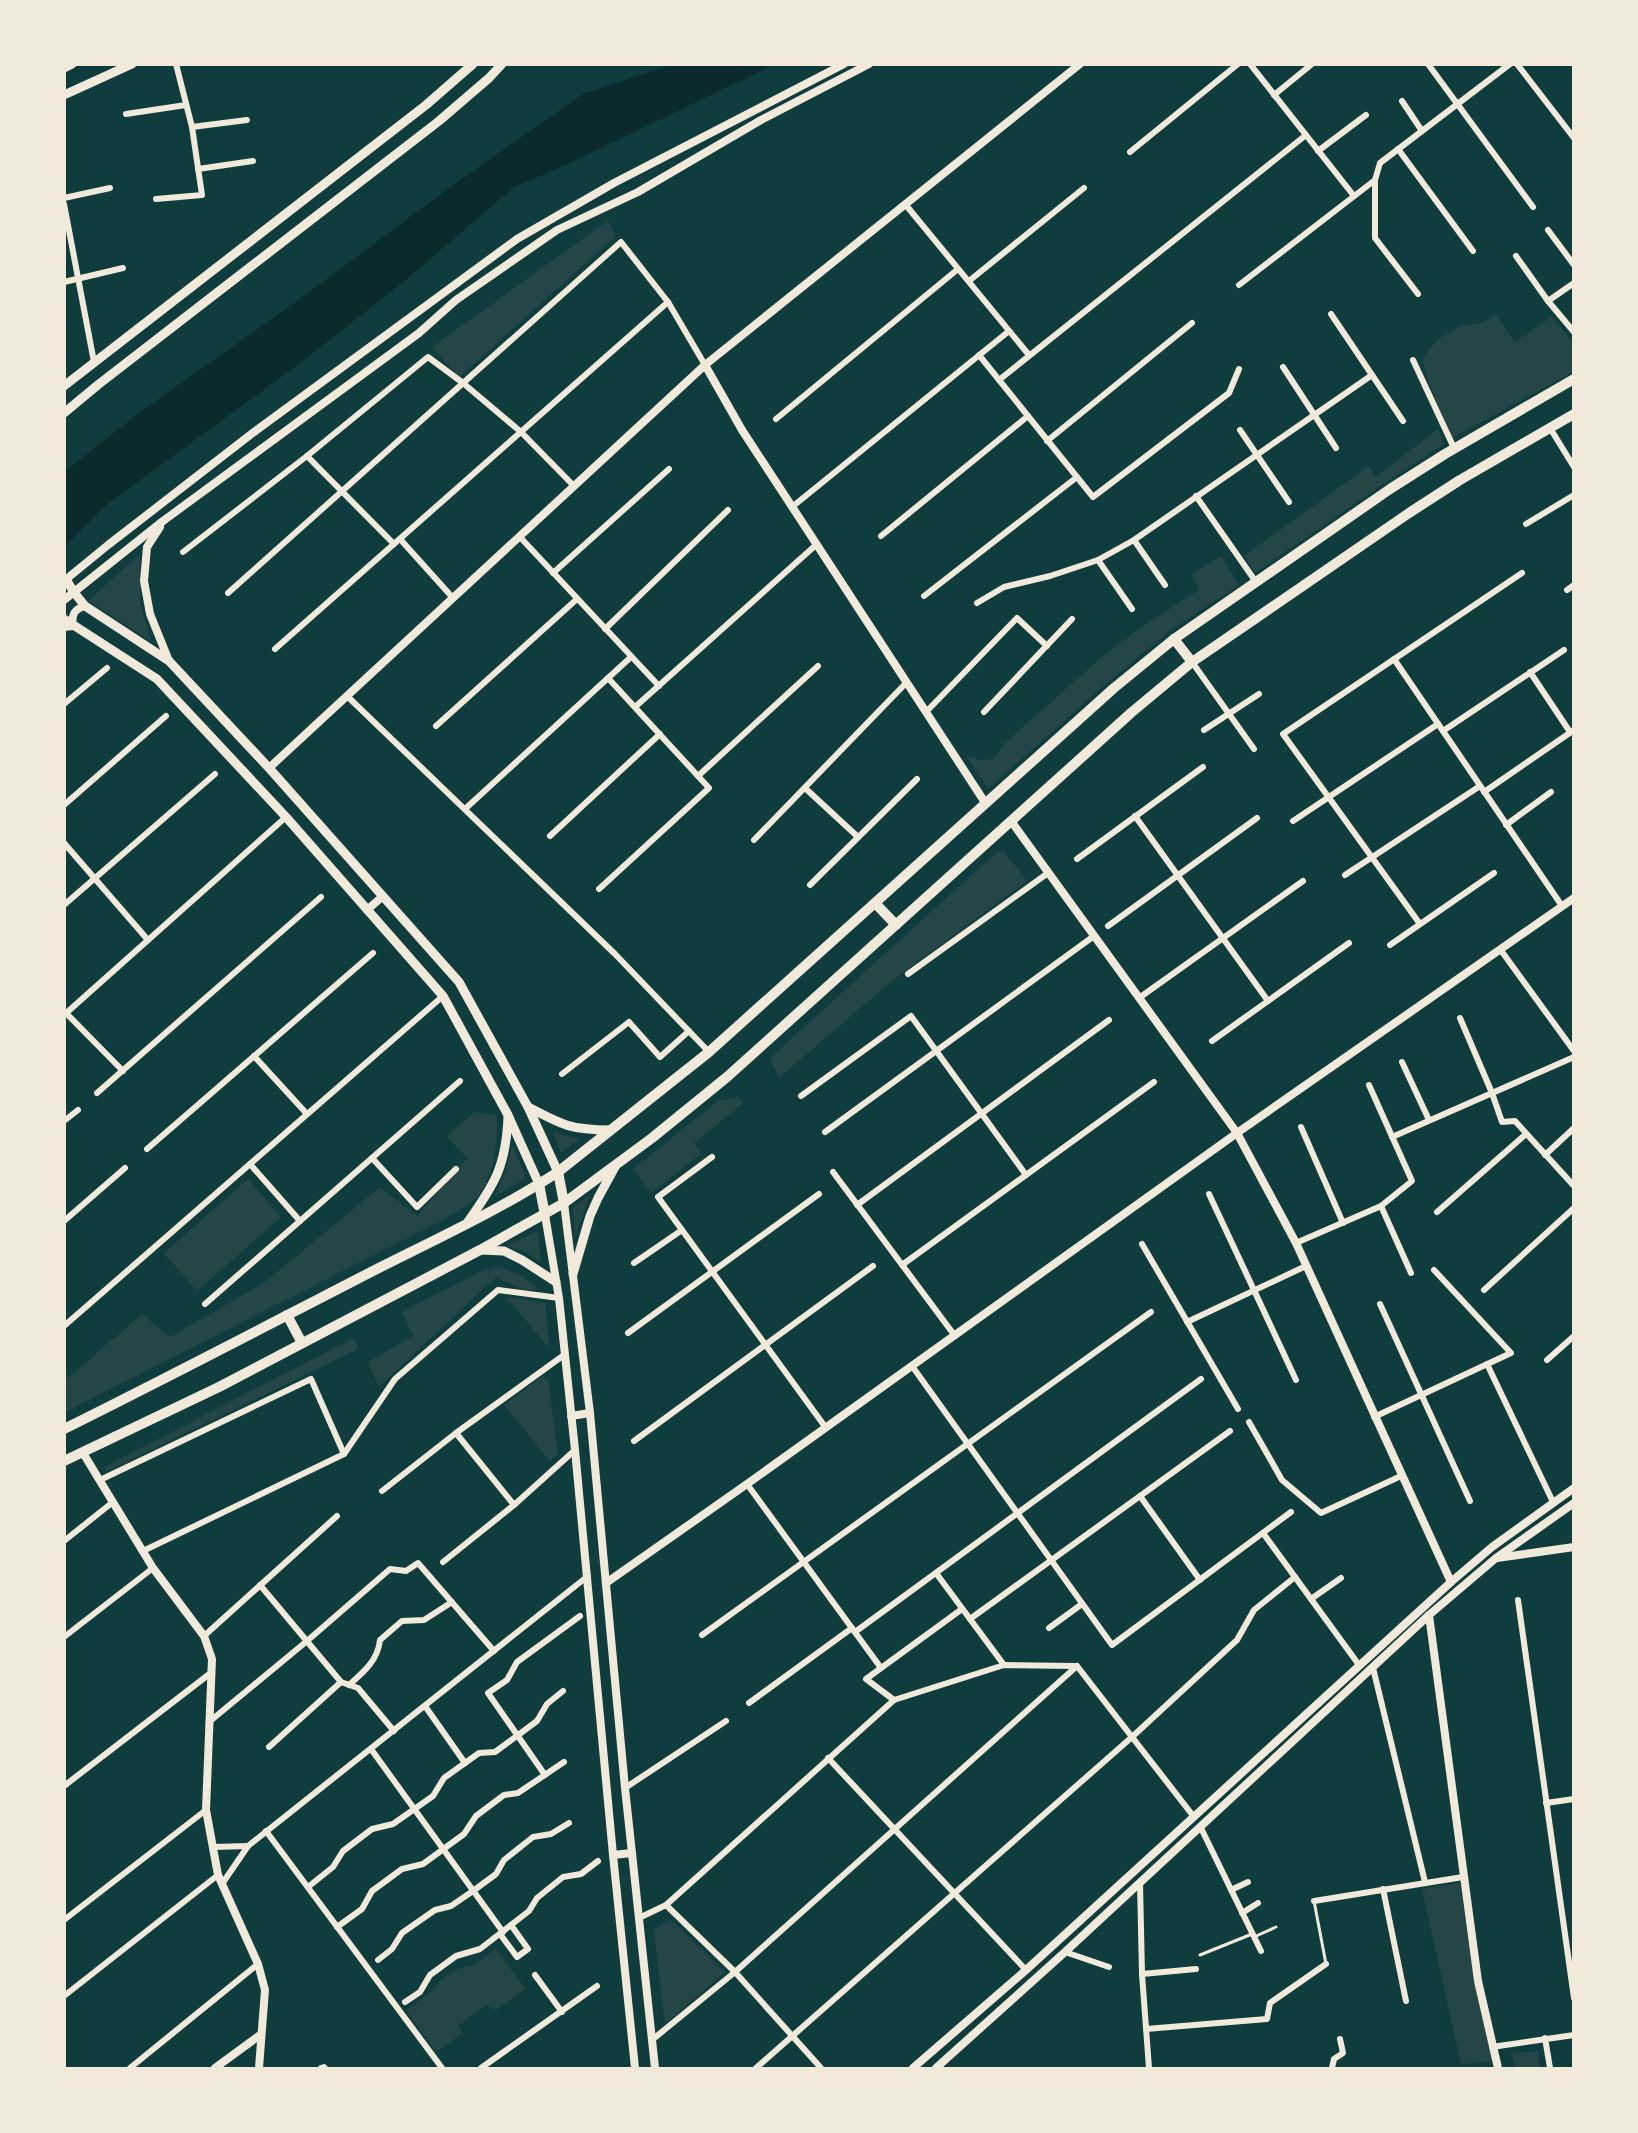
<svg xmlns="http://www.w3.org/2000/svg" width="1638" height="2133" font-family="'Zilla Slab',serif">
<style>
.green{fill:#244646}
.water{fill:#0a2a2b}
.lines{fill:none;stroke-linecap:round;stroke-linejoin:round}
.service{stroke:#f1e9da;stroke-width:3}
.minor{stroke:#f1e9da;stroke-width:6}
.tertiary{stroke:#f1e9da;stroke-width:8}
.secondary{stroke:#f1e9da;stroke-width:9}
.primary{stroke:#f1e9da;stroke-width:10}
</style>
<rect width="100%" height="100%" fill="#0f3d3e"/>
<g class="green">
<path d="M608,221L616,236L459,377L432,347Z"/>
<path d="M1496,315L1515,342L1552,317L1573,343V372L1452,438L1429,383L1422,359L1438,339L1461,326L1480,323Z"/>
<path d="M1438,429L1444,444L1376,489L1255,573L1244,556L1369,466L1376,477Z"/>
<path d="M140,554V602L151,641L88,601Z"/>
<path d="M1221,556L1239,585L1169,631L1093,695L988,789L966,755L978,760L993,759L1006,742L1104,655L1139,629L1199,590L1192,574Z"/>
<path d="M1004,851L1027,881L893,980L779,1078L770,1058L997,852Z"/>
<path d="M738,1097L743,1103L694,1143L701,1154L651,1193L633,1169L718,1101Z"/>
<path d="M474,1112L497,1115C498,1142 495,1174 478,1196C470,1206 454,1213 443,1220L65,1412V1375L68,1378L142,1314L170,1337L264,1283L380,1187L417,1216L467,1158L447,1136Z"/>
<path d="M553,1132L580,1139L561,1153Z"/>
<path d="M512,1144L526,1178L495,1196L506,1170Z"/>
<path d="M248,1179L281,1217L197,1291L164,1253Z"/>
<path d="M590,1195L575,1236L573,1208Z"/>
<path d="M538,1231L541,1263L526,1252L506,1246Z"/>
<path d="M500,1267L523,1276L538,1289C524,1294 509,1283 496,1277L379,1387L368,1362L413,1336L402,1312L484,1270Z"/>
<path d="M506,1297L546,1303L549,1348Z"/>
<path d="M354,1338L358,1349L106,1472L104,1467Z"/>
<path d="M543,1376L548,1380L558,1454L550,1461L504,1405Z"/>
<path d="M1460,1883L1474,1980L1495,2061L1461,2064L1422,1889Z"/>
<path d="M670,1919L725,1972L665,2024L654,1930Z"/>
<path d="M496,1949L525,1989L495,2010L486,2005L458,2026L463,2033L436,2052L406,2010L435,1989L439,1981L460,1968L472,1966Z"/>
<path d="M1538,2051L1540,2068H1515L1511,2053Z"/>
</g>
<path class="water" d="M671,65H773L583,157L513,188L407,279L295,367L106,505L65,546V471L143,410L297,301L460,180L583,94Z"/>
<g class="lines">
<g class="service">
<path d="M1314,1901L1326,1964"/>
<path d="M1254,1937L1276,1927"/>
<path d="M1200,1955L1252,1934"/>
</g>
<g class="minor">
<path d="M1250,64L1354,196"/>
<path d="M1428,64L1533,207"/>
<path d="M1517,64L1574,138"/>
<path d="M1274,95L1312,64"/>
<path d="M1402,101L1422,131"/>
<path d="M126,114L186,105"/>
<path d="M192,127L247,120"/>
<path d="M1398,149L1473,251"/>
<path d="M1318,151L1366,115"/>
<path d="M1130,152L1238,64"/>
<path d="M198,169L253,161"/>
<path d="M64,198L110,188"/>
<path d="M156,199L202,195L192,127L176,64"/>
<path d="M64,204L94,362"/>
<path d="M905,204L1029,355"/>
<path d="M1548,230L1574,265"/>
<path d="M1516,256L1548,301L1574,332"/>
<path d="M969,281L1084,188"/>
<path d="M64,282L123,268"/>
<path d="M1239,285L1375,180"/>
<path d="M1418,294L1375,238V180L1380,163L1510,64"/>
<path d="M1548,301L1574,283"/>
<path d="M1331,314L1403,421"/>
<path d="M979,355L1093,497L1229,393L1239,369"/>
<path d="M1413,360L1454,448"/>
<path d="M1283,367L1336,448"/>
<path d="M999,380L1306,135"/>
<path d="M776,419L958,269"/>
<path d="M1550,428L1574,467"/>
<path d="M1240,430L1289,502"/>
<path d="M1047,441L1192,323"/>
<path d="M307,456L394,544"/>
<path d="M1196,496L1256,582"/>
<path d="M792,507L1009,331"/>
<path d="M1526,524L1574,495"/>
<path d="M519,536L659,686"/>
<path d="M881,536L1028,416"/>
<path d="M400,539L453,598"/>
<path d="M1134,540L1165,585"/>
<path d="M183,552L307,456L428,357L463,383L521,432L573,485"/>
<path d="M1098,560L1132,609"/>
<path d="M553,573L669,469"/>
<path d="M1567,590L1574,585"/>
<path d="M228,593L621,242L668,302L705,365"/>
<path d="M924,596L1077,477"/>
<path d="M977,603L1004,587L1050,576L1098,560L1134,540L1372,375"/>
<path d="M605,629L728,510"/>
<path d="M275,649L668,302"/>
<path d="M1394,659L1562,906"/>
<path d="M1192,662L1254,749"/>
<path d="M1530,672L1570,732"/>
<path d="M347,696L615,954L709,1052"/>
<path d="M64,704L107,668"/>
<path d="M635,707L817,544"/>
<path d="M926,712L1017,618L1047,646"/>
<path d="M984,712L1072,619"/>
<path d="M436,726L577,599"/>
<path d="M1204,730L1259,694"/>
<path d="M1443,731L1564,650"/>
<path d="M698,776L818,666"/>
<path d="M805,788L858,837"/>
<path d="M1484,792L1574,730"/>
<path d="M64,805L166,716"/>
<path d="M465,809L631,657"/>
<path d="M1135,816L1268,1001"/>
<path d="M1293,821L1438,724"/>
<path d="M1506,825L1551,792"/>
<path d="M550,836L660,734"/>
<path d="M754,840L907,682"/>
<path d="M64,843L148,940"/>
<path d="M1077,859L1203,767"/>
<path d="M1345,875L1480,786"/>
<path d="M810,885L917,779"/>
<path d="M599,889L709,788L608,678"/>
<path d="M64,905L215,774"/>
<path d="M1420,924L1283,734L1522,573"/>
<path d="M1108,926L1257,818"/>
<path d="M1390,945L1494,873"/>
<path d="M1500,949L1574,1051"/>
<path d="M908,974L1048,873"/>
<path d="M1139,998L1303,881"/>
<path d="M66,1013L123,1071"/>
<path d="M64,1015L286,817"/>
<path d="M1460,1018L1492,1093L1502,1122L1515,1121L1574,1186"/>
<path d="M1212,1041L1349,943"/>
<path d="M254,1056L307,1114"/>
<path d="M1402,1062L1429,1120"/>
<path d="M562,1074L629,1022L660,1057L689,1031"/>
<path d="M97,1093L321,897"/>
<path d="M801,1096L911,1016L1026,1175"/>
<path d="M64,1121L78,1110"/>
<path d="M1301,1127L1343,1223"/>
<path d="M825,1132L1094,936"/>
<path d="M1392,1137L1574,1057"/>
<path d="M147,1149L373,953"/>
<path d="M1545,1155L1574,1128"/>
<path d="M712,1157L658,1197L826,1428"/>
<path d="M372,1158L417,1207L456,1169"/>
<path d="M250,1164L300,1221"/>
<path d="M833,1172L955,1336"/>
<path d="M1209,1194L1296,1380"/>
<path d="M857,1205L1109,1020"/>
<path d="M1381,1206L1411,1273"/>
<path d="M1437,1212L1526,1134"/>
<path d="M64,1221L125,1168"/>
<path d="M1296,1243L1381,1206L1412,1181L1369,1085"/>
<path d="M1142,1244L1238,1409"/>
<path d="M634,1263L682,1230"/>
<path d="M902,1265L1154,1082"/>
<path d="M1484,1290L1574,1208"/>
<path d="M205,1304L460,1081"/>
<path d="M1380,1304L1470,1501"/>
<path d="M1187,1322L1306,1266"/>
<path d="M64,1326L443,996"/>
<path d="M628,1333L819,1194"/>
<path d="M1547,1360L1574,1336"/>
<path d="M1487,1364L1553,1502"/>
<path d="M912,1366L1112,1645L1291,1512"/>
<path d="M1374,1417L1511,1353L1434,1270"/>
<path d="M1249,1422L1282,1480L1321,1513L1401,1476"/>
<path d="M456,1433L514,1505"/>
<path d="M634,1441L873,1266"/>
<path d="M100,1480L311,1379L344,1454"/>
<path d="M747,1484L881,1668"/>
<path d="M382,1491L456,1433L564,1355"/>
<path d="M1140,1496L1200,1580"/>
<path d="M1263,1533L1359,1665"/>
<path d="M64,1541L113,1502"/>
<path d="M143,1551L344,1454L395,1379L498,1290L559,1298"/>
<path d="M443,1562L514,1505L575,1450"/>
<path d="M936,1573L1004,1665"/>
<path d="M260,1585L341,1682L358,1688L394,1731"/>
<path d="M1311,1599L1341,1578"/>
<path d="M1518,1600L1574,1998"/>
<path d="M970,1619L1230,1431"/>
<path d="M1049,1628L1082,1604"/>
<path d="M855,1632L1201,1379"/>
<path d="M702,1635L1151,1312"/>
<path d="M204,1636L337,1516"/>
<path d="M64,1637L153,1568"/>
<path d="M1077,1666L1194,1817"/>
<path d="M1373,1668L1425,1882"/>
<path d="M349,1685C364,1672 378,1660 380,1640L402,1621L424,1620L452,1602"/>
<path d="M894,1700L866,1679L962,1609"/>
<path d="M749,1703L852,1628"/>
<path d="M425,1706L465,1763"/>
<path d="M209,1722L307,1641L390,1569L406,1571L418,1563L494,1651"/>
<path d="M269,1747L341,1682"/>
<path d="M371,1749L503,1932"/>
<path d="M828,1758L1026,1970"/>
<path d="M545,1775L488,1693L507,1680L517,1662L580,1616"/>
<path d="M64,1786L212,1672"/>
<path d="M625,1788L726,1721"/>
<path d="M1546,1803L1574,1799"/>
<path d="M1200,1826L1261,1951"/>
<path d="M266,1831L442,2068"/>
<path d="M213,1847L248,1846"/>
<path d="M1140,1883L1142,1974L1149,2068"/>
<path d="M222,1884L248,1846L588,1576"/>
<path d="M308,1887L333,1867L343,1851L372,1829L393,1824L433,1796L444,1778L479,1753L495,1752L537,1721L547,1704L563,1691"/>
<path d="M1383,1889L1406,2001"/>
<path d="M1231,1890L1248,1882"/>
<path d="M1314,1901L1463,1877"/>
<path d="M666,1905L735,1972L821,2068"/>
<path d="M1242,1913L1258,1903"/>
<path d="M639,1918L666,1905L894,1700L1004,1665L1076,1666"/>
<path d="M64,1920L206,1810"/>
<path d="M337,1927L362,1909L372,1891L402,1869L423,1864L464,1834L476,1816L504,1795L518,1793L564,1762"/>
<path d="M500,1934L517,1957L528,1949L511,1925"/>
<path d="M1065,1952L1109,1967"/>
<path d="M378,1960L392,1949L402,1933L435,1910L451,1906L473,1891L496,1874L504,1860L533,1837L551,1834L569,1823"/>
<path d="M1142,1974L1196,1969"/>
<path d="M535,1975L562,2012"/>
<path d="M64,1996L218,1875"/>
<path d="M405,2002L420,1992L430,1975L456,1956L480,1949L529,1911L537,1898L563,1877L581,1874L598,1861"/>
<path d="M1146,2029L1267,2019L1270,2003L1326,1964"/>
<path d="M1545,2038L1550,2068"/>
<path d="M652,2040L735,1972L1077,1666"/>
<path d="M1492,2047L1574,2035"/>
<path d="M130,2068L258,1964"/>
<path d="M321,2068L324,2067L325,2068"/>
<path d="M481,2068L597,1986"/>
<path d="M756,2068L1132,1737L1237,1640L1254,1610L1295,1577"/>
<path d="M1332,2068L1334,2059L1343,2053L1340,2039"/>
</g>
<g class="tertiary">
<path d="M705,365L742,430L986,804"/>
<path d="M160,527L147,547L144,581L150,614L169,661"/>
<path d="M64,581L108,545L254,432L517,239L614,183L844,64"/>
<path d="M64,600L163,521L419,333L456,300L557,230L638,192L761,120L869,64"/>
<path d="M64,627L73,626C71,615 74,609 85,606"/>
<path d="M269,768L705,365L1080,64"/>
<path d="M1011,821L1237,1133L1296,1243L1451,1582"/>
<path d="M367,910L383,896"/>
<path d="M564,1203L590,1413L625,1788L655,2068"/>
<path d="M545,1215L559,1298L575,1450L613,1855L635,2068"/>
<path d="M571,1416L590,1413"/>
<path d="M83,1453L153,1568L204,1636L212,1659L206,1810L218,1875L258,1964L265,1990L259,2068"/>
<path d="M1497,1558L1574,1547"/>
<path d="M606,1583L747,1484L1237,1133L1574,898"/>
<path d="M1429,1615L1478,1981L1498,2068"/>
<path d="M613,1855L632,1853"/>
<path d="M215,2068L260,2035"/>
<path d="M913,2068L1026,1970L1451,1582L1492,1547L1574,1488"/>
<path d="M936,2068L1065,1952L1429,1615L1496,1558L1574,1503"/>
</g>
<g class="secondary">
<path d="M64,68L72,64"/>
<path d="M64,95L132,64"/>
<path d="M64,386L426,105L473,64"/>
<path d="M64,413L99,384L439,121L489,78L502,64"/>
<path d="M66,579L73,591L85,606L169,661L269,768L459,982L528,1107L558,1172"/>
<path d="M64,619L157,679L286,817L443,996L508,1115L539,1184"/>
<path d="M528,1107C562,1125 571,1130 610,1130"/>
<path d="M467,1223C495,1184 506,1166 508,1117"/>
<path d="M480,1250L504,1251L522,1260L556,1282"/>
<path d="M573,1274L590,1216L598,1198L616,1165"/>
</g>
<g class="primary">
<path d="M1174,639L1192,662"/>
<path d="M876,904L896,925"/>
<path d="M558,1172L564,1203"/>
<path d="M539,1184L545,1215"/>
<path d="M287,1315L302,1343"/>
<path d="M64,1429C167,1378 268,1325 369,1273C432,1241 498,1211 558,1172L709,1052L1114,688L1174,639L1390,489L1445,454L1574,379"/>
<path d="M64,1461L219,1387L480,1250L564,1203L652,1138L727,1077L1132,712L1192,662L1409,513L1460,480L1574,414"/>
</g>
</g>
<rect width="1638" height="2133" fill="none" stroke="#f1e9da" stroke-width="132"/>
</svg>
